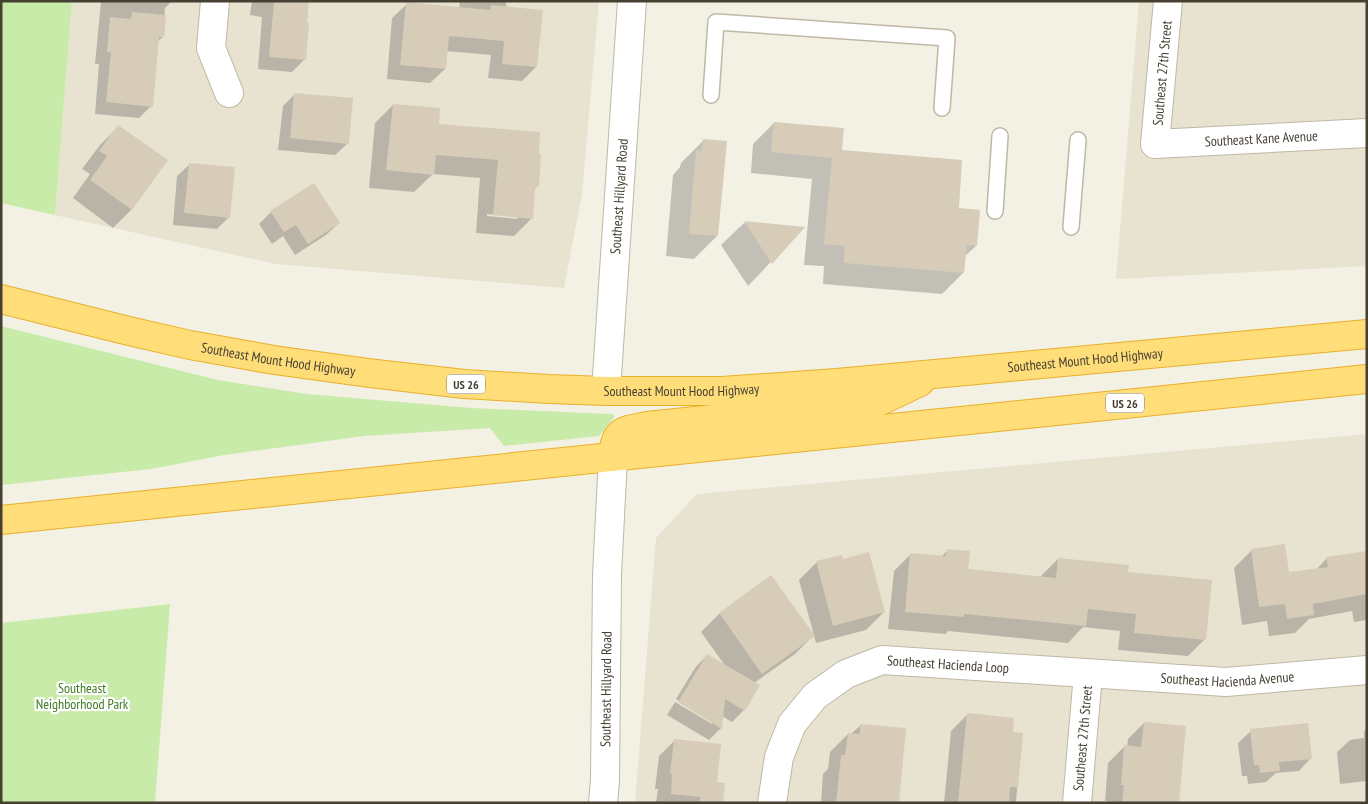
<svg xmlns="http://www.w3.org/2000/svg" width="1368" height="804" font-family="'PT Sans Narrow',sans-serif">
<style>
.residential{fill:#e8e2d1}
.green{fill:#c9eba9}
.shadow{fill:#0003;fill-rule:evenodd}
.building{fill:#d6ccb8}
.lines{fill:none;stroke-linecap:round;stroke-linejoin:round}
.service-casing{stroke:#bfb8a6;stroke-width:18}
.minor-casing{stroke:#bfb8a6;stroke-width:30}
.tertiary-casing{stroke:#bfb8a6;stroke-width:30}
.trunk-casing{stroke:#e8af29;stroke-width:30}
.service{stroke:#fff;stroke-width:15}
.minor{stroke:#fff;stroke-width:28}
.tertiary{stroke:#fff;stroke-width:28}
.trunk{stroke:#ffde7a;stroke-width:28}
.labels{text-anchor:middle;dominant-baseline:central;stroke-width:4.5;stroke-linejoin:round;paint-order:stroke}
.shield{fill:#fff;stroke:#7e7970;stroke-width:1}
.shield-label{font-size:12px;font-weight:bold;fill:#464033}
.street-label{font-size:14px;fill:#464033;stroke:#fff}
.park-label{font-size:14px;fill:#3e7b23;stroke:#fff}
</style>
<rect width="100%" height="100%" fill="#f3f0e4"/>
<g class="residential">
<path d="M72,1H599L582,194L564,288L276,264L55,215Z"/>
<path d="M1139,1H1367V266L1116,279Z"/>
<path d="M1367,434V803H635L656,538L697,494Z"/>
</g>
<g class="green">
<path d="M1,1H72L55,215L1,203Z"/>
<path d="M1,326L218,380L307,394L471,408L610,414H613L614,417L599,436L504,446L490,428L364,436L224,455L151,469L1,485Z"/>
<path d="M170,604L155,803H1V623Z"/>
</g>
<g class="shadow">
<path d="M101,1H172L165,8L163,37L158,41L151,106L139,118L95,114L99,64H95Z"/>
<path d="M252,1H308L304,60L292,72L258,69L262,17L250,15Z"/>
<path d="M460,1H506V8L541,11L536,67L522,81L488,78L491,55L446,51L445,69L430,83L387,79L392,18L407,4L459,9Z"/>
<path d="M295,94L348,143L335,155L278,150L283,106Z"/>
<path d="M393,105L437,125L539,133L537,186L534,190L532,218L514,236L476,233L480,178L433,174L414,192L369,188L375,123ZM487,214L517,216V219L487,216Z"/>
<path d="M774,123L840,152L976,246L964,257L963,273L942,294L823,284L824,266L804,265L812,179L751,173L753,144Z"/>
<path d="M118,127L166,161L131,210L113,228L73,198L90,174L82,169L100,145Z"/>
<path d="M704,140L717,236L694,259L666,256L673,175L680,167L681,163Z"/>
<path d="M190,164L229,217L217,229L173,225L177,176Z"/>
<path d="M271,212L339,223L326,235L295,255L283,236L272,244L259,224Z"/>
<path d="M744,223L803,228L748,286L721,245Z"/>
<path d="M948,550L967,570L1041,578V576L1058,559L1127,573L1205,639L1188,656L1118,650L1120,631L1083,627L1068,643L948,631L946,634L888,629L894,571L911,554L941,557Z"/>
<path d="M1252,550L1288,573L1316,570L1327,558L1367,552V620L1354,622L1352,611L1309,619L1295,633L1269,636L1267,621L1242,625L1234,568Z"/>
<path d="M817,562L884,612L866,630L816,643L799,580Z"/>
<path d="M771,577L813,636L795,654L754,683L744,710L732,722L722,716L721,728L709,740L667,715L675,702L712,724V721L676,699L695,668L707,655L726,667L701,632L719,614Z"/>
<path d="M967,715L1011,733L1021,734L1016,803H944L951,731Z"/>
<path d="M1144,723L1178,803H1108V801H1105L1108,763L1125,746L1127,747L1128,739Z"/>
<path d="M861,725L893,803H821L823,774L828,769L830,752L848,734H851Z"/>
<path d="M1367,728V781L1340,784L1337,752L1350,740L1364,738V732Z"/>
<path d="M1251,731L1311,758L1299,771L1276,773L1266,782L1248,784L1247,776H1242L1238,743Z"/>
<path d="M674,741L716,783L722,803H656L658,789H655L659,756Z"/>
</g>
<g class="building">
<path d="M274,1H309L307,23H309L306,60L269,57Z"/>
<path d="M406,2L490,10L491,5L543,10L537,67L502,64L504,41L449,36L446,69L400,65Z"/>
<path d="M132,12L166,15L164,37H159L153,107L106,102L111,52H107L110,17L131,19Z"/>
<path d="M294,93L353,98L349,144L290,138Z"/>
<path d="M393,104L440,108L439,124L540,132L539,154H541L539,187H535L533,219L493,215L498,160L436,155L434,175L386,170Z"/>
<path d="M774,122L844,128L842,150L962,160L959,208L980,210L977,246L967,245L964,273L844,263L845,246L824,244L832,158L771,152Z"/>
<path d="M118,125L168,160L132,210L90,180L107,156L99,151Z"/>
<path d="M703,139L727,141L718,236L689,234L696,150L702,151Z"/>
<path d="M189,163L235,167L230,218L184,213Z"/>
<path d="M314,183L340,223L308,244L296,225L284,232L270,211Z"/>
<path d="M744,221L805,227L772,264Z"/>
<path d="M1285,544L1289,572L1328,567L1326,557L1367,551V594L1313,604L1314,615L1287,619L1285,604L1259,607L1251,549Z"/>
<path d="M947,549L970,551L968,569L1056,578L1058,558L1129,565L1128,572L1212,580L1206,640L1134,633L1136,614L1088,609L1086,626L964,614V617L905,612L910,553L946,556Z"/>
<path d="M869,552L885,612L833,626L816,561L842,555L843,559Z"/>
<path d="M771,575L815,636L762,674L719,613Z"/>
<path d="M707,654L760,685L745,711L725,699L722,729L678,702Z"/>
<path d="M967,713L1014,718L1013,732L1023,733L1018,787H1010L1009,803H958Z"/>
<path d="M1144,722L1186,726L1179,803H1122L1124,785H1121L1124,745L1141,747Z"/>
<path d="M1308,723L1312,759L1279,762L1280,771L1260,773L1259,765H1254L1250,729Z"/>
<path d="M860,724L906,728L899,803H836L841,755H845L848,733L860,734Z"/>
<path d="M674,739L721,744L717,782L725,783L723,803H700V797L671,794L672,774H670Z"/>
</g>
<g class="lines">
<defs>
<g id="service">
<path d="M711,95L716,22L947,38L942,108"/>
<path d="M995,211L1000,136"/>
<path d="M1071,227L1078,140"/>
</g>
<g id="minor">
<path d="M215,1L211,48L229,93"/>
<path id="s1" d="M1168,1L1155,144L1367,133"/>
<path id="s2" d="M606,391L632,1"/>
<path id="s3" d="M772,803L779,757L792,724L815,696L846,674L882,660L1226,682L1367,670"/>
<path id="s4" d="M1077,803L1088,674"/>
</g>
<g id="tertiary">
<path id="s5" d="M603,803L605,780L607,575L613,457"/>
</g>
<g id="trunk">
<path id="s6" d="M1,299L129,331L190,345L274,360L369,373L464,384L549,389L606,391H722L837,383L1367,334"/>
<path d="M613,457C615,430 622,431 647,426L878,402L920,382"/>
<path d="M1,520L1367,379"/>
</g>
</defs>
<use href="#service" class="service-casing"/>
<use href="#minor" class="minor-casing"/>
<use href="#tertiary" class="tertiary-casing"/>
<use href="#trunk" class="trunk-casing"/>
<use href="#service" class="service"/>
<use href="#minor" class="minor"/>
<use href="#tertiary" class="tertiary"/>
<use href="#trunk" class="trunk"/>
</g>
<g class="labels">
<g class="shield">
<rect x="447" y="374.5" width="38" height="19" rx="4"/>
<rect x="1106" y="393.5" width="38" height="19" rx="4"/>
</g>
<g class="shield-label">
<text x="466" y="384">US 26</text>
<text x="1125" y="403">US 26</text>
</g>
<g class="street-label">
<text transform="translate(1162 73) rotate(-85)">Southeast 27th Street</text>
<text stroke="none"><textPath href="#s1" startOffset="250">Southeast Kane Avenue</textPath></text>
<text stroke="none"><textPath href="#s2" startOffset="195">Southeast Hillyard Road</textPath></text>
<text stroke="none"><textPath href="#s6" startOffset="284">Southeast Mount Hood Highway</textPath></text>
<text stroke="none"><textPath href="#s6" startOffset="1094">Southeast Mount Hood Highway</textPath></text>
<text stroke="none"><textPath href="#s6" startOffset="689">Southeast Mount Hood Highway</textPath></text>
<text stroke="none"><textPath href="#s3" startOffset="261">Southeast Hacienda Loop</textPath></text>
<text stroke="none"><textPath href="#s3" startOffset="541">Southeast Hacienda Avenue</textPath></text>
<text stroke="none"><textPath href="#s5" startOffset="114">Southeast Hillyard Road</textPath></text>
<text stroke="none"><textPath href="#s4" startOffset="65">Southeast 27th Street</textPath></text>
</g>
<g class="park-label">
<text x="82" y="688">Southeast<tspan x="82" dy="16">Neighborhood Park</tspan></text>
</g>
</g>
<rect width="1368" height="804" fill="none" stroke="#464033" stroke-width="5"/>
</svg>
